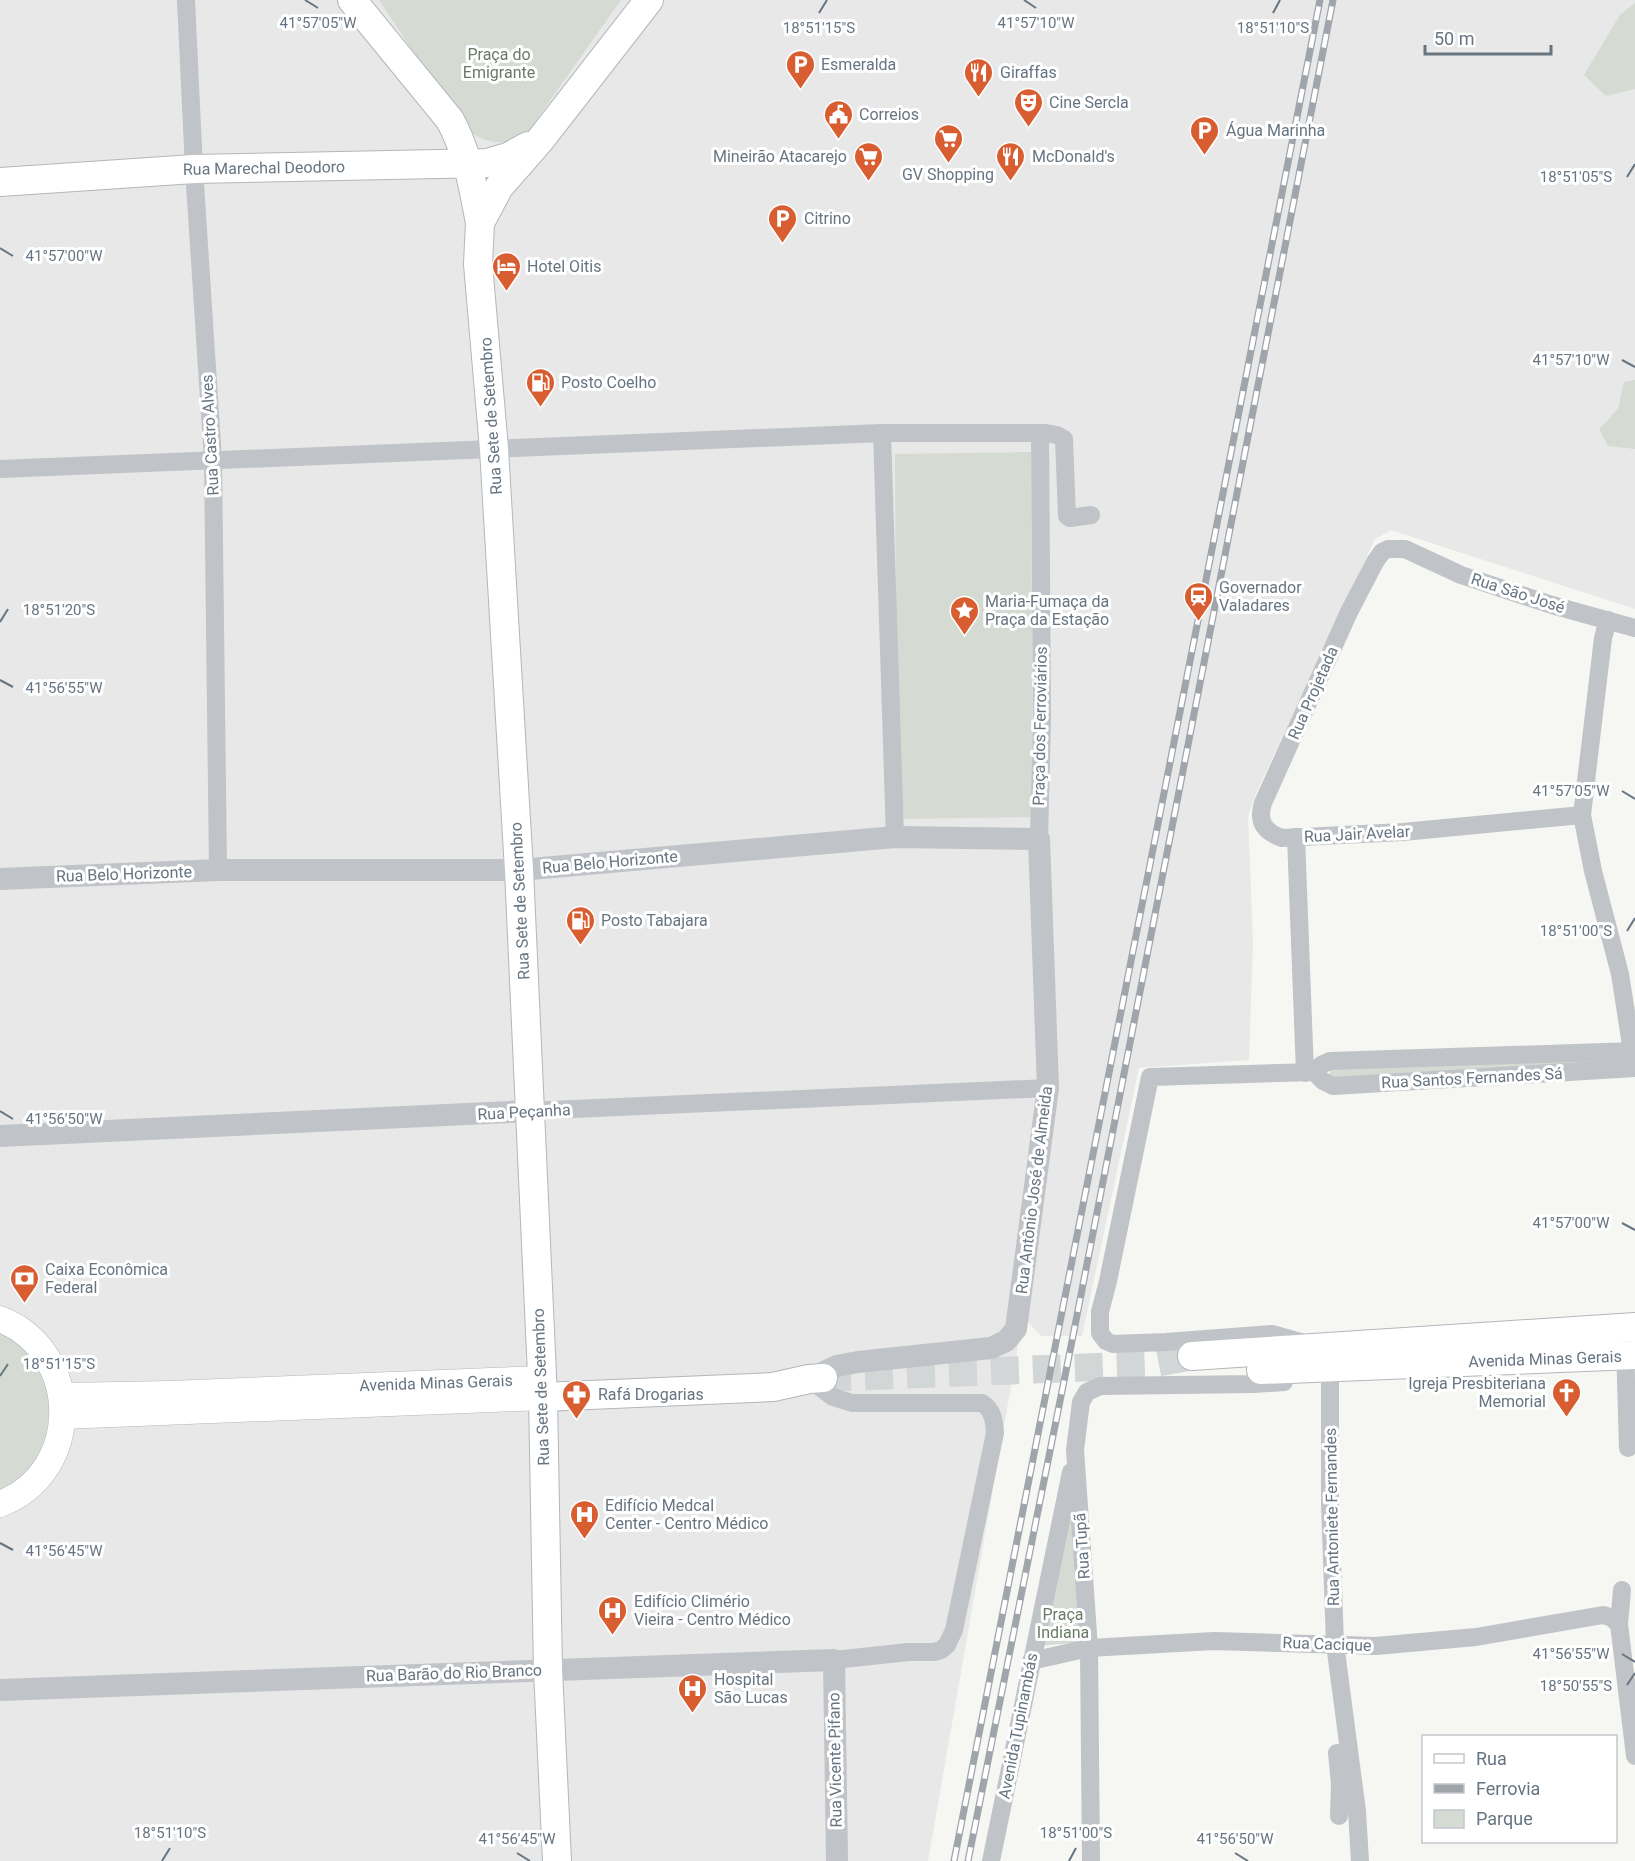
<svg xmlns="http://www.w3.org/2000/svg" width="1635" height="1861" font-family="Roboto,sans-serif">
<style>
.built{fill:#e7e8e7}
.green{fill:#d5dbd3}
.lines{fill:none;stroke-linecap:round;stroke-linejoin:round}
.primary-tunnel{stroke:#d2d6d7;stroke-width:28;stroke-dasharray:28 14;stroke-linecap:butt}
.secondary-casing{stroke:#b2b7bb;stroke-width:27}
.primary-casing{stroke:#b3b7bb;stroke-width:30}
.minor{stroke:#c0c3c7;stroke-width:18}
.tertiary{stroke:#c0c3c7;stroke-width:22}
.secondary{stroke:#fff;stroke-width:26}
.primary{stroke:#fff;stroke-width:28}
.rail-casing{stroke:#9fa5ab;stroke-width:7}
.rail{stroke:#fff;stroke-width:4.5;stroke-dasharray:14;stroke-linecap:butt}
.ticks{fill:none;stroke:#677582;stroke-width:2}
.labels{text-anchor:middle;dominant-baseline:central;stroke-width:6;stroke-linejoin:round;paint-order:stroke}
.park-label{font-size:16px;fill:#697a66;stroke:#fff}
.poi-label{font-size:16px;fill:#677582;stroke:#fff;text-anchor:start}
.street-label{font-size:16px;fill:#677582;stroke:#fff}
.ticks-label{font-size:15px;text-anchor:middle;fill:#677582;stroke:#fff;stroke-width:6;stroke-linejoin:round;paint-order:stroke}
</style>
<rect width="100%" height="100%" fill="#f6f6f3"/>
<path class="built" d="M0,0H1635V609L1391,530L1375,539L1257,791L1248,816L1253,942L1249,1060L1139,1068L1082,1336H1041L1023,1317L928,1861H0Z"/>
<g class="green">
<path d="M379,0H621L527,133C502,148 485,144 463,127Z"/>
<path d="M1635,3V89L1606,96L1584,75L1620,15Z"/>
<path d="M1635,380V449L1608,446L1599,429L1618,409L1624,382Z"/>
<path d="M1031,452L1033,817L897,819L895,454Z"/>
<path d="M1635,1053V1065L1333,1080L1329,1076L1331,1067Z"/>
<path d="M0,1330C8,1334 17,1339 24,1344C54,1371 61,1420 41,1455C32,1472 16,1482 0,1491Z"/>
<path d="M1073,1477L1084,1642L1038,1646Z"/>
</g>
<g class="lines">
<path class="primary-tunnel" d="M823,1378L1146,1365L1192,1356"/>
<defs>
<g id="secondary">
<path d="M0,1319C82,1351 84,1472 0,1504"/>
<path d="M62,1396L170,1394L542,1379"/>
<path d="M63,1416L543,1397"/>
</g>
<g id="primary">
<path d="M352,0L450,120C468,153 473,187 480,223"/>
<path d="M0,182L194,169L487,163L508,157L528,146"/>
<path d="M1192,1356L1635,1327"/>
<path d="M1261,1370L1635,1355"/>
<path d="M543,1397L773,1387L809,1379L823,1378"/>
<path d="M557,1861L548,1670L543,1397L519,870L494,449L478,264L480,223L499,187L541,139L649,0"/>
</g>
</defs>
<use href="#secondary" class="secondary-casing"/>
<use href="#primary" class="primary-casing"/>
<g class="minor">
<path d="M186,0L194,169L213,460L218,870"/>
<path d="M882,433L895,837"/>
<path d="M0,469L882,433H1046L1057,435L1064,439L1067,516L1070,518L1091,515"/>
<path d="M1608,620L1603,638L1582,815L1593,871L1620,974L1632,1051"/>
<path d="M1582,815L1403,832L1282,838C1265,832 1257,822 1263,803L1349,612L1375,562L1382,552L1388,549H1405L1461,575L1552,605L1635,628"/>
<path d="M1296,837L1305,1073"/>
<path d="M1039,839L1042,720L1040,433"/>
<path d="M1314,1072L1323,1081L1333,1086L1635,1068"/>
<path d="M529,1111L1048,1088"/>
<path d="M1304,1343L1272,1334L1166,1342L1113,1344L1106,1341L1100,1333V1312L1108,1281L1150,1077L1314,1072L1321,1065L1330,1061L1635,1051"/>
<path d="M1625,1345L1628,1448"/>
<path d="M1330,1369V1503L1335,1644L1357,1811L1360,1861"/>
<path d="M809,1379L833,1397L852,1403H982C993,1410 994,1420 995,1433L954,1630L947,1645L941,1650L934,1652H908L834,1660"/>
<path d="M1622,1590L1619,1624L1635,1756"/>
<path d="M1031,1661L1089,1648L1214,1641L1376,1646L1476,1637L1603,1615L1610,1617L1619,1624"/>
<path d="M1337,1753L1340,1784L1339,1816"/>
<path d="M991,1861L1071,1472"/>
<path d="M1091,1861L1089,1648L1075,1450L1081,1402L1087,1392L1100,1386L1254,1384L1284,1382"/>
</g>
<g class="tertiary">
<path d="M0,879L218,870H519L895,837L1039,839L1048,1088L1016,1329L1006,1341L991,1348L858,1362L837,1366L809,1379"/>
<path d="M0,1136L529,1111"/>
<path d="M0,1690L834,1660L837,1861"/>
</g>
<use href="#secondary" class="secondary"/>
<use href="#primary" class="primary"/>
<defs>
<g id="rail">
<path d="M954,1861L1320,0"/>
<path d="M968,1861L1072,1341L1333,0"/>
</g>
</defs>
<use href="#rail" class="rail-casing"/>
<use href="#rail" class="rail"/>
</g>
<path class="ticks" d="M305,0L318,8M1024,0L1036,8M819,13L827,0M1273,13L1280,0M1627,177L1635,164M0,248L13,256M1622,360L1635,367M0,622L8,609M0,680L13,687M1622,791L1635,799M1627,931L1635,918M0,1111L13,1119M1622,1223L1635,1230M0,1376L8,1364M0,1543L13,1550M1622,1654L1635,1662M1627,1685L1635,1673M517,1853L530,1861M1235,1853L1248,1861M162,1861L170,1848M1069,1861L1076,1848"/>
<defs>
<symbol id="parking-pin" viewBox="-11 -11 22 30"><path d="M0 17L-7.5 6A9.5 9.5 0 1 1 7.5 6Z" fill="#d85e31" stroke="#fff"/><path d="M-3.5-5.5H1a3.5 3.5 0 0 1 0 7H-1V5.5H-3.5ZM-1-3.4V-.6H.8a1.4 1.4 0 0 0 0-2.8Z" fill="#fff"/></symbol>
<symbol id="restaurant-pin" viewBox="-11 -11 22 30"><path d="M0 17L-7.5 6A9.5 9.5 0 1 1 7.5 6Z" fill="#d85e31" stroke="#fff"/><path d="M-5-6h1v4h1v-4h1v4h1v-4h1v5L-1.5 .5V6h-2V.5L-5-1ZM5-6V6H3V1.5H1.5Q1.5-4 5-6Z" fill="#fff"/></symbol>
<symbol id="theatre-pin" viewBox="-11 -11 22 30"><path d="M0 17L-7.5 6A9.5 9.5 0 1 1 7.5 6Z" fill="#d85e31" stroke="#fff"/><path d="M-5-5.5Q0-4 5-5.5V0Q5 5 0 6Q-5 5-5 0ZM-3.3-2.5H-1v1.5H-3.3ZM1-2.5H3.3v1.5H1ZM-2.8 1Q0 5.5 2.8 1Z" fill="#fff"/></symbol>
<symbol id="civic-pin" viewBox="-11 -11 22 30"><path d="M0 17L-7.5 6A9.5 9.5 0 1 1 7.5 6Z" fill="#d85e31" stroke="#fff"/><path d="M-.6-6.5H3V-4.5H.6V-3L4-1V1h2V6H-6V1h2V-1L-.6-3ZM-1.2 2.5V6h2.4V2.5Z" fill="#fff"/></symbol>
<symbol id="supermarket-pin" viewBox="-11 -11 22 30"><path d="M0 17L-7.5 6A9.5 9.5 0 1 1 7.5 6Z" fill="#d85e31" stroke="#fff"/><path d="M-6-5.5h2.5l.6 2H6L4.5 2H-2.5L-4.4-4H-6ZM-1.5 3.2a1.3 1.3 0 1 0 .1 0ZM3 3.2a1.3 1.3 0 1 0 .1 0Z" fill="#fff"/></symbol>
<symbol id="hotel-pin" viewBox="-11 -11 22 30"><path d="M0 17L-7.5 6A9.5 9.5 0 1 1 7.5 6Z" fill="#d85e31" stroke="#fff"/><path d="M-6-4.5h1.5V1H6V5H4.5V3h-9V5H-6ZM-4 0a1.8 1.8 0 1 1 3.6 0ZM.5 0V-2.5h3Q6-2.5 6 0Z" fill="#fff"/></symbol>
<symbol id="fuel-pin" viewBox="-11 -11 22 30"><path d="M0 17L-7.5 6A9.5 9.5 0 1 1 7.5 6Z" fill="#d85e31" stroke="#fff"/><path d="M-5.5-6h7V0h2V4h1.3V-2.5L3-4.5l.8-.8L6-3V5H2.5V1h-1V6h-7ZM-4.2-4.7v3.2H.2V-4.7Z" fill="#fff"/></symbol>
<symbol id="station-pin" viewBox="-11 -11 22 30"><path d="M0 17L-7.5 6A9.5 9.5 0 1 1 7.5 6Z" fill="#d85e31" stroke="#fff"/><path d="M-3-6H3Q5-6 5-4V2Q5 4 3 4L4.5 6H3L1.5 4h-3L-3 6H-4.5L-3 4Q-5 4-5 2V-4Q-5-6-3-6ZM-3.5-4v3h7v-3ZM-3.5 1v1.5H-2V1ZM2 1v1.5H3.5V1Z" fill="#fff"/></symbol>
<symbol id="sight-pin" viewBox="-11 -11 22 30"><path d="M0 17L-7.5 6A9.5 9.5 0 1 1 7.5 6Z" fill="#d85e31" stroke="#fff"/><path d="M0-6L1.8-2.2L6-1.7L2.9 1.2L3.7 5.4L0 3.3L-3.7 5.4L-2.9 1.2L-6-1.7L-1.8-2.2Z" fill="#fff"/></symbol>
<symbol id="bank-pin" viewBox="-11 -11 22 30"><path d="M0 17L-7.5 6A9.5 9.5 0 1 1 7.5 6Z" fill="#d85e31" stroke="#fff"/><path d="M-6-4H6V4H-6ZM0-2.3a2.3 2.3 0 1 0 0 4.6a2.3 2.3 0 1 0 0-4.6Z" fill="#fff"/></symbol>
<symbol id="church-pin" viewBox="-11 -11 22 30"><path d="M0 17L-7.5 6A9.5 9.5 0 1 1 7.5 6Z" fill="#d85e31" stroke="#fff"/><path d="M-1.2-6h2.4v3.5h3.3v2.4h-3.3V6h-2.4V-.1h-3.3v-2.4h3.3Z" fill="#fff"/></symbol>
<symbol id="pharmacy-pin" viewBox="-11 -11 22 30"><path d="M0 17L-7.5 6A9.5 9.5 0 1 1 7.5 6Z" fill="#d85e31" stroke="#fff"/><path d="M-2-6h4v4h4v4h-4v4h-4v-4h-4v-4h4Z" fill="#fff"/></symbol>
<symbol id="hospital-pin" viewBox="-11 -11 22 30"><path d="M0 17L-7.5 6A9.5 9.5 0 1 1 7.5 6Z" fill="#d85e31" stroke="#fff"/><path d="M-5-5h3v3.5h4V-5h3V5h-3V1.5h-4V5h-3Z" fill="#fff"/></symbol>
</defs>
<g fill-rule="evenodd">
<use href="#parking-pin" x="784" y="48" width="33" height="45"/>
<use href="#restaurant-pin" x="962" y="56" width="33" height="45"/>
<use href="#theatre-pin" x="1012" y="86" width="33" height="45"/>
<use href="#civic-pin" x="822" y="98" width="33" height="45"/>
<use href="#parking-pin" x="1188" y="114" width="33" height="45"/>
<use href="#supermarket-pin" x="932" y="122" width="33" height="45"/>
<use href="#supermarket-pin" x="852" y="140" width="33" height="45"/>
<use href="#restaurant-pin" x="994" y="140" width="33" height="45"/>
<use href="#parking-pin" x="766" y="202" width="33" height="45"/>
<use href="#hotel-pin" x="490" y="250" width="33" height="45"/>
<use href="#fuel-pin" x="524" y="366" width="33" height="45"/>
<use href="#station-pin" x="1182" y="580" width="33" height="45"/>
<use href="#sight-pin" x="948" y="594" width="33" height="45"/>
<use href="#fuel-pin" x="564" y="904" width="33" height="45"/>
<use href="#bank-pin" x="8" y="1262" width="33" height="45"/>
<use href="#church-pin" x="1550" y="1376" width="33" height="45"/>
<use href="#pharmacy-pin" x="560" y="1378" width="33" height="45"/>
<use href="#hospital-pin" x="568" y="1498" width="33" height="45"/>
<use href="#hospital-pin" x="596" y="1594" width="33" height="45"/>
<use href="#hospital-pin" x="676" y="1672" width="33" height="45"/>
</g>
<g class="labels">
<g class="park-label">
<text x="499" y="54">Praça do<tspan x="499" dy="18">Emigrante</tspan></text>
<text x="1063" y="1614">Praça<tspan x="1063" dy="18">Indiana</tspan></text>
</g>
<g class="poi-label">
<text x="821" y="64">Esmeralda</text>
<text x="1000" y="72">Giraffas</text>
<text x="1049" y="102">Cine Sercla</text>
<text x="859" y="114">Correios</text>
<text x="1226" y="130">Água Marinha</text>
<text x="847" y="156" text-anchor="end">Mineirão Atacarejo</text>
<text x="1032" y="156">McDonald's</text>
<text x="948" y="174" text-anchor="middle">GV Shopping</text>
<text x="804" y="218">Citrino</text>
<text x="527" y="266">Hotel Oitis</text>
<text x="561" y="382">Posto Coelho</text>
<text x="1219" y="587">Governador<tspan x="1219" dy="18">Valadares</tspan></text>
<text x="985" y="601">Maria-Fumaça da<tspan x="985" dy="18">Praça da Estação</tspan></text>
<text x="601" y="920">Posto Tabajara</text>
<text x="45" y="1269">Caixa Econômica<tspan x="45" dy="18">Federal</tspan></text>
<text x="1546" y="1383" text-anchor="end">Igreja Presbiteriana<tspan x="1546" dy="18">Memorial</tspan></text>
<text x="598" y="1394">Rafá Drogarias</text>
<text x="605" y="1505">Edifício Medcal<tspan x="605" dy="18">Center - Centro Médico</tspan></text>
<text x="634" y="1601">Edifício Climério<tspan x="634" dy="18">Vieira - Centro Médico</tspan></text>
<text x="714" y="1679">Hospital<tspan x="714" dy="18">São Lucas</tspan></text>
</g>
<g class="street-label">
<text transform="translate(264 168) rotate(-1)">Rua Marechal Deodoro</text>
<text transform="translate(491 416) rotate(-94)">Rua Sete de Setembro</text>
<text transform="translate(210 435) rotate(-93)">Rua Castro Alves</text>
<text transform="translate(1518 593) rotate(18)">Rua São José</text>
<text transform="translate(1313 693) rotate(-66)">Rua Projetada</text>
<text transform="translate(1040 726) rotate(-89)">Praça dos Ferroviários</text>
<text transform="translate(1357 834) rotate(-3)">Rua Jair Avelar</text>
<text transform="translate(610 862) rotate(-5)">Rua Belo Horizonte</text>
<text transform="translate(124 874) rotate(-2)">Rua Belo Horizonte</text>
<text transform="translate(520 901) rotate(-93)">Rua Sete de Setembro</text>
<text transform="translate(1472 1078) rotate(-3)">Rua Santos Fernandes Sá</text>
<text transform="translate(524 1112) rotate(-3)">Rua Peçanha</text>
<text transform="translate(1034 1190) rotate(-83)">Rua Antônio José de Almeida</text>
<text transform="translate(1545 1359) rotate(-2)">Avenida Minas Gerais</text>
<text transform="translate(436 1383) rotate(-2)">Avenida Minas Gerais</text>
<text transform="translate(541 1387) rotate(-92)">Rua Sete de Setembro</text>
<text transform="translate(1332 1517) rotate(-91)">Rua Antoniete Fernandes</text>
<text transform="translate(1082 1546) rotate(-94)">Rua Tupã</text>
<text transform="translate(1327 1644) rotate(2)">Rua Cacique</text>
<text transform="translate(454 1673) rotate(-2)">Rua Barão do Rio Branco</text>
<text transform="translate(1018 1726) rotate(-79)">Avenida Tupinambás</text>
<text transform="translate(835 1760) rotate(-91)">Rua Vicente Pifano</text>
</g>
</g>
<g class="ticks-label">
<text x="318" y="28">41°57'05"W</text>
<text x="1036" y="28">41°57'10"W</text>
<text x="819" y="33">18°51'15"S</text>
<text x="1273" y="33">18°51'10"S</text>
<text x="1576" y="182">18°51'05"S</text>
<text x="64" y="261">41°57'00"W</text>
<text x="1571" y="365">41°57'10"W</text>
<text x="59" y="615">18°51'20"S</text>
<text x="64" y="693">41°56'55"W</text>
<text x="1571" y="796">41°57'05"W</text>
<text x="1576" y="936">18°51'00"S</text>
<text x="64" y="1124">41°56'50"W</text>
<text x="1571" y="1228">41°57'00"W</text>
<text x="59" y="1369">18°51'15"S</text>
<text x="64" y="1556">41°56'45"W</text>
<text x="1571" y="1659">41°56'55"W</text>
<text x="1576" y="1691">18°50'55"S</text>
<text x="170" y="1838">18°51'10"S</text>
<text x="1076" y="1838">18°51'00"S</text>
<text x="517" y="1844">41°56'45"W</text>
<text x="1235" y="1844">41°56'50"W</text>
</g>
<rect x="1422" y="1735" width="195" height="108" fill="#ffffff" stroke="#c2c8cd" stroke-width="1.5"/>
<rect x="1434" y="1754" width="30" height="9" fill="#ffffff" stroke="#c2c8cd" stroke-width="1.5"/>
<text x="1476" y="1765" font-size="18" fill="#677582">Rua</text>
<rect x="1434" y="1784" width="30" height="9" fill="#9fa5ab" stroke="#c2c8cd" stroke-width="1.5"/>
<text x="1476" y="1795" font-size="18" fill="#677582">Ferrovia</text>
<rect x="1434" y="1810" width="30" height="18" fill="#d5dbd3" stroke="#c2c8cd" stroke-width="1.5"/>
<text x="1476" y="1825" font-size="18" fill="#677582">Parque</text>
<path d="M1425 45v9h126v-9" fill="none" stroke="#677582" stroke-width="3"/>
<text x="1434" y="45" font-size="18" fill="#677582" stroke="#ffffff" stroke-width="4.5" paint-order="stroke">50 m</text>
</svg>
